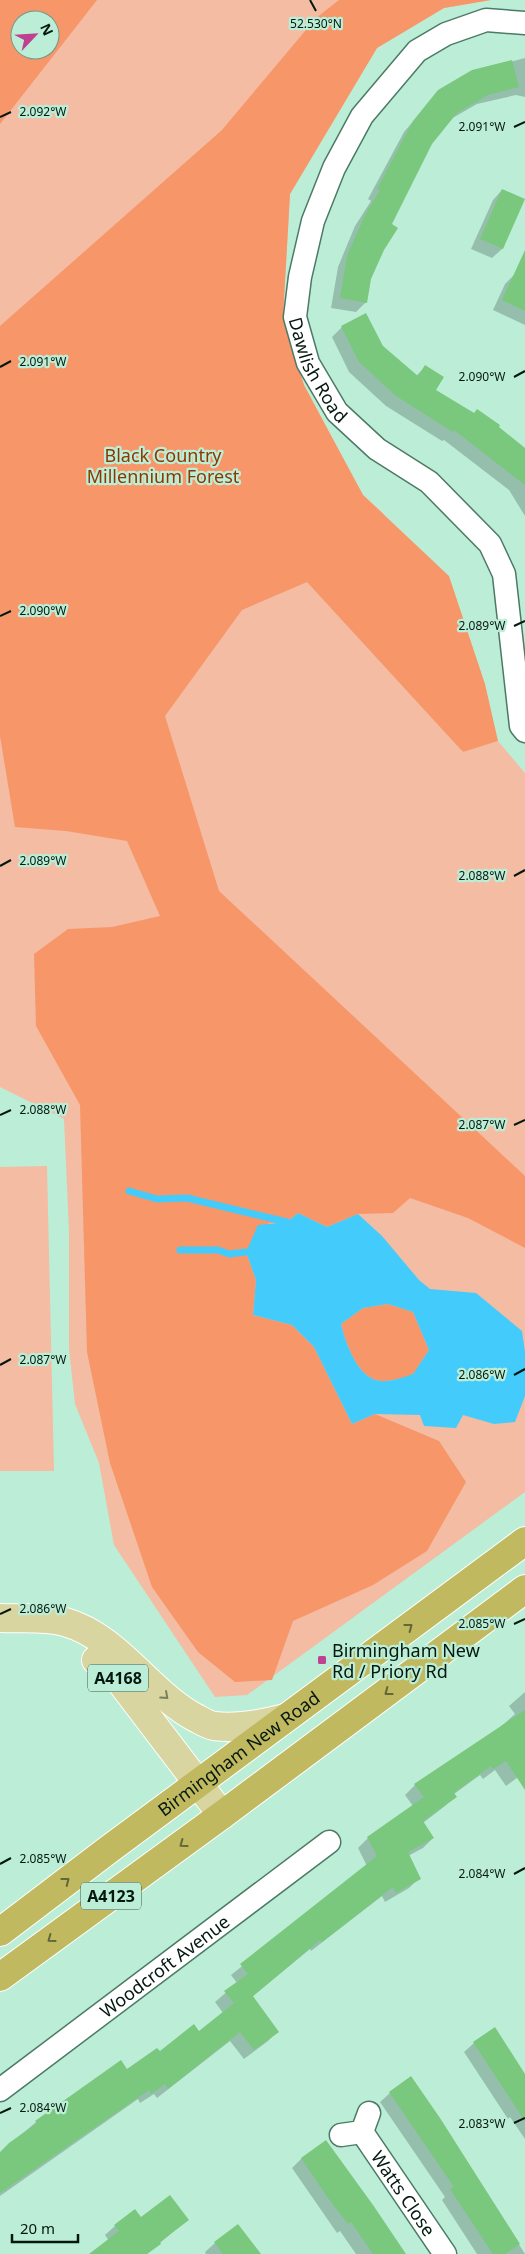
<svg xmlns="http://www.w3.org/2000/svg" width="525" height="2254" font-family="'Noto Sans',sans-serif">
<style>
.green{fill:#f3bca3;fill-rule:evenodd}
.forest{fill:#f79669;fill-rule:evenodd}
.water{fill:#43ccfb;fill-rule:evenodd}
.shadow{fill:#0003}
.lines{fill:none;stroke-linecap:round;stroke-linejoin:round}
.stream{stroke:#43ccfb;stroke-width:7}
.building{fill:#79c87d}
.minor-casing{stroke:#4c7a66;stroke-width:25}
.major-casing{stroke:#fff;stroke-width:30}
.highway-casing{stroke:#fff;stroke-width:30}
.minor{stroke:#fff;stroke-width:22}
.major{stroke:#d9d5a0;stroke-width:28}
.highway{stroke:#c0b960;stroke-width:28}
.oneway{stroke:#626838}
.oneway2{stroke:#7a805f}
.ticks{fill:none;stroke:#051810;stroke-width:2}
.poi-dot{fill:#bf4291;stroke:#bceed7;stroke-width:2}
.labels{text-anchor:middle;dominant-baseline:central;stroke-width:4.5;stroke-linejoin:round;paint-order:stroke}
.shield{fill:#bceed7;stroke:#3c584c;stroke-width:1}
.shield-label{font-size:16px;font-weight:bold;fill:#051810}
.street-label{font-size:18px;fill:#051810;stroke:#bceed7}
.park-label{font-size:18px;fill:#8d3700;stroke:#bceed7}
.poi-label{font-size:18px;fill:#051810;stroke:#bceed7;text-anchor:start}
.ticks-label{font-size:12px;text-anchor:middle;fill:#051810;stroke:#bceed7;stroke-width:4.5;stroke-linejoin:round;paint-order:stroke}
</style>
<rect width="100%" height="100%" fill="#bceed7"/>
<g class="green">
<path d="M0,0H491L444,8L377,48L290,194L283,317L290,344L304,385L336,446L363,495L383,513L462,752L498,741L525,773V1492L247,1695L215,1697L114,1545L99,1463L75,1404L69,1349V1232L64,1119L0,1087ZM20,20H50V50H20Z"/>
<path d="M47,1166L54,1471H0V1167Z"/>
</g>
<g class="forest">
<path d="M0,0H97L0,124ZM20,20H50V50H20Z"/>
<path d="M339,0H491L444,8L377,48L290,194L283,317L304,385L363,495L449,576L485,684L498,741L463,752L307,582L242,610L165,716L219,891L525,1176V1248L468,1218L410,1198L393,1213L358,1214L327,1227L298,1213L287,1222L269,1223L246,1252L256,1280L253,1315L292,1325L314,1347L352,1424L375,1414L439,1441L466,1482L427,1551L373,1585L293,1621L272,1680L235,1682L198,1652L152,1587L110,1463L87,1352L80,1105L36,1026L34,954L68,929L112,927L160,916L127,841L66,831L15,827L0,736V326L222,130L316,18Z"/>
<path d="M388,1304L413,1312L429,1350L413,1375C405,1377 395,1380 386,1381C359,1384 346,1344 341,1324L363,1308Z"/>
</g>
<path class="water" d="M298,1213L327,1227L358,1214L382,1236L419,1280L430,1289L476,1293L522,1331L525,1352V1396L515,1422L494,1424L463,1415L456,1428L424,1426L420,1415L375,1414L352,1424L314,1347L292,1325L253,1315L256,1280L246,1252L258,1225L287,1222ZM388,1304L413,1312L429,1350L413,1374C405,1377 395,1380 386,1381C359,1384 346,1344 341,1324L363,1308Z"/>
<g class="shadow">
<path d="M525,58V97L516,95L477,104L449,120L431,144L390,225L383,249L370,279L366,302L356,312L331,308L338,267L355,226L371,201L368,199L404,132L439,91L472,72Z"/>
<path d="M502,190V249L492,258L471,249L493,200Z"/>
<path d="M515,274L525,279V325L493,310L505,284Z"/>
<path d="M342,327L382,347L416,376L425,367L434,390L498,427L525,449V516L509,490L444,440L442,441L386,406L349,372L332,337Z"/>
<path d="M525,1692V1772L506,1786L495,1770L483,1779L480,1775L454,1794L455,1796L445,1806L423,1823L433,1838L423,1848L408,1856L419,1878L409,1888L385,1902L382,1896L311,1951L310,1949L252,1997L278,2031L268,2041L244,2059L230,2041L157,2098L154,2094L140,2103L138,2099L0,2196V2153L36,2122L199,2032L223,2013L215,2002L237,1983L231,1975L367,1866L358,1848L368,1838L413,1806L405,1795L415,1785L497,1730L515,1714L509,1706Z"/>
<path d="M474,2043L525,2076V2139L510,2117L508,2119L464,2052Z"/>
<path d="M390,2093L439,2118L525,2254H477L442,2200L445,2197L380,2102Z"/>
<path d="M302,2158L404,2254H356L340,2231L337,2233L292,2168Z"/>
<path d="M141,2218L187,2220L147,2254H91L109,2241L105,2235L115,2226Z"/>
<path d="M215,2243L259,2254H206L205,2252Z"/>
</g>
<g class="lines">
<g class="stream">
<path d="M129,1191L157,1199L187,1198L287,1222"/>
<path d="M180,1250H218L229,1254L246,1252"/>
</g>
</g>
<g class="building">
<path d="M512,60L519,87L488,95L457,113L432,144L392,224L398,228L384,250L371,279L367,303L340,298L347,256L365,215L380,190L377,189L413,121L438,90L472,70Z"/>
<path d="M502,189L525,199L503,249L480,239Z"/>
<path d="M525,250V311L502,300Z"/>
<path d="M366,313L383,346L418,376L425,365L444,377L436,390L474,413L477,409L500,425L499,427L525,448V485L454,430L453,432L396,396L359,362L341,326Z"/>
<path d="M525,1710V1790L506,1761L493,1769L491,1766L454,1793L457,1797L423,1821L434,1838L408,1852L421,1879L396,1893L393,1887L322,1942L320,1940L253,1996L279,2032L254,2050L240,2032L168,2089L165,2084L151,2094L149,2090L0,2193V2152L9,2143L37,2123L35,2121L121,2060L127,2069L157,2048L160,2051L194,2024L199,2031L234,2003L224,1991L248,1974L240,1964L377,1856L367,1837L424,1797L414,1784Z"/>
<path d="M495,2027L525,2074V2121L473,2042Z"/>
<path d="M411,2076L440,2118L520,2244L505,2254H493L450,2189L454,2187L389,2092Z"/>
<path d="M326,2140L373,2205L406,2254H373L351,2222L348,2224L328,2198L301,2158Z"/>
<path d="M170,2195L189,2220L160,2242L161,2244L147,2254H89L119,2231L114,2225L135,2209L141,2217Z"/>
<path d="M238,2224L261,2254H223L214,2242Z"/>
</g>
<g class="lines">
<defs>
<g id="minor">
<path id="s1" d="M525,23L486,20L446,34L417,51L362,116L334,168L313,221L300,277L295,317L308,363L337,412L377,449L429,482L490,544L504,574L521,726L525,731"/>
<path id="s2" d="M0,2090L329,1842"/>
<path id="s3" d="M362,2132L445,2254"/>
<path d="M341,2135L362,2132L369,2113"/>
</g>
<g id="major">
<path d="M0,1618C21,1619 44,1616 65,1622C118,1637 149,1693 196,1718C202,1721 208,1725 214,1726C238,1729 262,1724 285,1718"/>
<path d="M96,1660L114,1673L222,1815"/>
</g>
<g id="highway">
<path id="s4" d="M0,1932L108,1850L525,1541"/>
<path d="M0,1977L222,1815L525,1589"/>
</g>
</defs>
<use href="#minor" class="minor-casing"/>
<use href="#major" class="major-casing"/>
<use href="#highway" class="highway-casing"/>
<use href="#minor" class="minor"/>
<use href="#major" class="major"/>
<use href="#highway" class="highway"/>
</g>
<defs><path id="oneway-chevron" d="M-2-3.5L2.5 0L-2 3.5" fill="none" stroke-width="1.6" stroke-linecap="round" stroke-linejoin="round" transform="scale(1.25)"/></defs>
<g class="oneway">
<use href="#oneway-chevron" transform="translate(409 1627) rotate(-37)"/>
<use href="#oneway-chevron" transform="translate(388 1692) rotate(143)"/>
<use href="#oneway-chevron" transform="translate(183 1844) rotate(144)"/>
<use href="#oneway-chevron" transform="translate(66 1881) rotate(-38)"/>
<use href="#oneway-chevron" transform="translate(51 1939) rotate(144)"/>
</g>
<use class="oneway2" href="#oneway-chevron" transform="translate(165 1696) rotate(42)"/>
<path class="ticks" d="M310,0L316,11M0,117L11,112M514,127L525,122M0,367L11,361M514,377L525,371M0,616L11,611M514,626L525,621M0,866L11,860M514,876L525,870M0,1115L11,1110M514,1125L525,1120M0,1365L11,1359M514,1375L525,1369M0,1614L11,1609M514,1624L525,1619M0,1864L11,1858M514,1874L525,1868M0,2113L11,2108M514,2123L525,2118"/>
<rect class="poi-dot" x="317" y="1655" width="10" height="10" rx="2.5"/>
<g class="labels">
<g class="shield">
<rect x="88" y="1664.5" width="60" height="27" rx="4"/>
<rect x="81" y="1882.5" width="60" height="27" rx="4"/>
</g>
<g class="shield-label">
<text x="118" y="1678">A4168</text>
<text x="111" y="1896">A4123</text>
</g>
<g class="street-label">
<text stroke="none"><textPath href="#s1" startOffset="472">Dawlish Road</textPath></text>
<text stroke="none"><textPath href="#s4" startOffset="298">Birmingham New Road</textPath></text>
<text stroke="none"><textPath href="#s2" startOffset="206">Woodcroft Avenue</textPath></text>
<text stroke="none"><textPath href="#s3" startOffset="74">Watts Close</textPath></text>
</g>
<g class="park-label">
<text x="163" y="455">Black Country<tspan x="163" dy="21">Millennium Forest</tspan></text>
</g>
<g class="poi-label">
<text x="332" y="1650">Birmingham New<tspan x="332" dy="21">Rd / Priory Rd</tspan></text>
</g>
</g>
<g class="ticks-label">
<text x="316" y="28">52.530°N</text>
<text x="43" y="116">2.092°W</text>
<text x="482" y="131">2.091°W</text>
<text x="43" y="366">2.091°W</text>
<text x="482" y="381">2.090°W</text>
<text x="43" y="615">2.090°W</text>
<text x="482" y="630">2.089°W</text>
<text x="43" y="865">2.089°W</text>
<text x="482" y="880">2.088°W</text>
<text x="43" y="1114">2.088°W</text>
<text x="482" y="1129">2.087°W</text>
<text x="43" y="1364">2.087°W</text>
<text x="482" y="1379">2.086°W</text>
<text x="43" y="1613">2.086°W</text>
<text x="482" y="1628">2.085°W</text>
<text x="43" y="1863">2.085°W</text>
<text x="482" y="1878">2.084°W</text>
<text x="43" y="2112">2.084°W</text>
<text x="482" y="2128">2.083°W</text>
</g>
<g transform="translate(35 35) rotate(65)"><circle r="24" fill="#bceed7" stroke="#739887"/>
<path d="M0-4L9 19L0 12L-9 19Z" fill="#bf4291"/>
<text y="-8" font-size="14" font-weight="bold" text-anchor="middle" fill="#051810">N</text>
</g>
<path d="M12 2234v8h66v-8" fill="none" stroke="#051810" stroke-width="2.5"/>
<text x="20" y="2234" font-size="15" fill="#051810" stroke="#bceed7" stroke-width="4" paint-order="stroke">20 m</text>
</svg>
